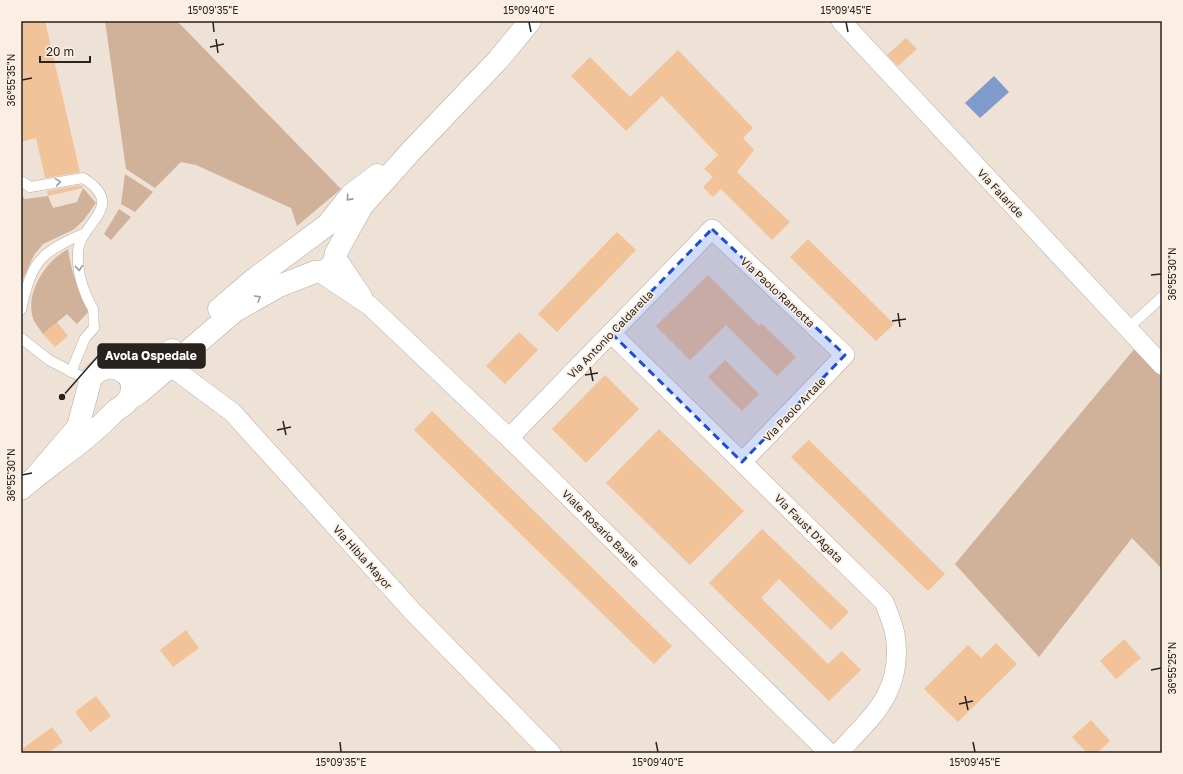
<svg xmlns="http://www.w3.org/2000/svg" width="1183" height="774" font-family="'Golos Text',sans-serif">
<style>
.green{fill:#cfb299}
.water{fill:#7e9bcb}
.building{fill:#f2c298}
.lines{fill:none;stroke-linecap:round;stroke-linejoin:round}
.lane-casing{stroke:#b9aca2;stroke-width:11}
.street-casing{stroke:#b9aca2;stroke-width:20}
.primary-casing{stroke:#b9aca2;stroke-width:23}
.lane{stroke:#fff;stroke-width:10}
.street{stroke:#fff;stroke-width:19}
.primary{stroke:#fff;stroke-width:22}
.oneway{stroke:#9e9c9a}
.marked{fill:#1d4ed8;fill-opacity:0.2;stroke:#1d4ed8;stroke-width:3;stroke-dasharray:8 5;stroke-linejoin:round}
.ticks{fill:none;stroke:#28231f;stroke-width:1.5}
.labels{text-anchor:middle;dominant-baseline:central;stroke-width:3.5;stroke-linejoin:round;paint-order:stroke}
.street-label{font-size:11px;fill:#28231f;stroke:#fbeee3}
.leader{fill:none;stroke:#28231f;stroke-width:1.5}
.callout-dot{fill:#28231f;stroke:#fbeee3;stroke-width:1.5}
.callout{fill:#28231f;stroke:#28231f;stroke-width:1.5}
.callout-label{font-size:12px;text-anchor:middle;font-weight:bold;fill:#fff}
.neatline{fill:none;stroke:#28231f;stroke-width:1.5}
.ticks-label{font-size:10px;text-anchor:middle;fill:#28231f}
</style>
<rect width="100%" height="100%" fill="#eee1d6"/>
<g class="green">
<path d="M105,21H177L341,189L297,226L291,208L196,165L181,162L155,188L126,169Z"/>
<path d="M125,174L153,192L135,212L121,204Z"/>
<path d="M83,188L96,203L83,221L73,230L43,244L34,255L21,283V194L25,199L48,196L53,208L77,202Z"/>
<path d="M119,209L131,217L111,240L104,234Z"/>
<path d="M68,249C71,272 79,292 88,312L77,324L67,314L43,334C40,329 35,324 33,318C25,292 46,261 68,249Z"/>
<path d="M1136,347L1162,375V569L1132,538L1039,657L955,564Z"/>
</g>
<path class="water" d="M994,76L1009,92L980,118L965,103Z"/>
<g class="building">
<path d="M21,21H45L80,172L45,178L36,138L21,142Z"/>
<path d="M906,38L917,49L898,66L887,55Z"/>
<path d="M678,50L753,128L743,138L754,150L737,172L790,222L772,240L721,189L713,197L703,187L713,177L704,169L718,155L662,96L626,131L571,76L590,57L630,97Z"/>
<path d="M81,185L83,188L48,196L47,191Z"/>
<path d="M617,232L636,250L557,332L538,314Z"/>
<path d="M808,239L894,324L876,341L790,257Z"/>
<path d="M708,275L759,326L761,323L796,357L777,376L726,325L690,360L656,326Z"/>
<path d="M57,322L68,336L55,347L43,334Z"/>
<path d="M519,332L538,350L505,384L486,366Z"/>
<path d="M725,360L759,394L742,411L708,377Z"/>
<path d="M605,375L639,409L586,463L552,429Z"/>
<path d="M432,411L672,646L654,664L414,430Z"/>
<path d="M659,429L744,511L690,565L606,483Z"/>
<path d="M809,440L945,574L928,591L791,457Z"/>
<path d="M762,529L849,612L831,630L779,579L761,598L828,664L842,651L861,670L829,701L709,583Z"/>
<path d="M186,630L199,648L173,667L160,650Z"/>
<path d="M1124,639L1141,658L1116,679L1100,661Z"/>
<path d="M996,643L1017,664L958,722L924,689L968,645L981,658Z"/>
<path d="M96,696L111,716L90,732L75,712Z"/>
<path d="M1091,720L1110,741L1097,753H1087L1072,737Z"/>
<path d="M52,727L63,742L48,753H21V750Z"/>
</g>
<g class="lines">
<defs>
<g id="lane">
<path d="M21,181L30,187L83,178C129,207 78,223 78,253C77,267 81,283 86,295C88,300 91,305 93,309C94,315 93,322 94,328L85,338L71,372"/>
<path d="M21,310C32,261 39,253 85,233"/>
<path d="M1128,328L1162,297"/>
<path d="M21,338L49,360L80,376L89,384"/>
</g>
<g id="street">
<path d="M841,21L1162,365"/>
<path d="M336,257L363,297"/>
<path d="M319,272L370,306L509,438L829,753"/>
<path d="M611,333L884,602C888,612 893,624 895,634C904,691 873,716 838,753"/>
<path d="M170,366L232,412L414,613L551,753"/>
<path d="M509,438L712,229L845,355L742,462"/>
</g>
<g id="primary">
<path d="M219,309L253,280L327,225L351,195L377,175"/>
<path d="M123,372L154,364L172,350"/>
<path d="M129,399L139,393L235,311L279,286L315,272L325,271L330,267L334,263L336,253L362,206L413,149L498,60L530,21"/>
<path d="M21,489C52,462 87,441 115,411C120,407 126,405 129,399C142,375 110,355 91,378L78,427L38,474"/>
</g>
</defs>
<use href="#lane" class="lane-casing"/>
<use href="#street" class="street-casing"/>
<use href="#primary" class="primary-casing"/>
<use href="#lane" class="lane"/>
<use href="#street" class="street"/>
<use href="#primary" class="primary"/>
</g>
<defs><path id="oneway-chevron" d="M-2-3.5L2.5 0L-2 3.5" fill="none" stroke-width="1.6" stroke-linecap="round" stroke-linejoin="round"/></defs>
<g class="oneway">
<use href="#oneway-chevron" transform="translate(58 182) rotate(-9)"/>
<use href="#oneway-chevron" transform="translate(349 198) rotate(132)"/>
<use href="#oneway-chevron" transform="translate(79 268) rotate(84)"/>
<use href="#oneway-chevron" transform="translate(258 298) rotate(-30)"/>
</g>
<path class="marked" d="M712,229L845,355L742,462L611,333Z"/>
<path class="ticks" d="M213,22L214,32M529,22L531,32M846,22L848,32M216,39L218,53M210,47L224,44M22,80L32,78M1151,275L1161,274M898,313L900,327M892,321L906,319M590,367L593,381M585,375L598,373M283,421L286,435M277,430L291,427M22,475L32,473M1151,670L1161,668M965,696L968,710M959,704L973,701M340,742L341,752M656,742L658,752M973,742L975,752"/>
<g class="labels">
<g class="street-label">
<text transform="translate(1001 193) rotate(47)">Via Falaride</text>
<text transform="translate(778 292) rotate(43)">Via Paolo Rametta</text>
<text transform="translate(610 334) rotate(-46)">Via Antonio Caldarella</text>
<text transform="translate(794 409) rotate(-46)">Via Paolo Artale</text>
<text transform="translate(601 528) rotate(45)">Viale Rosario Basile</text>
<text transform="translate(809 528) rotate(45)">Via Faust D'Agata</text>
<text transform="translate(363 557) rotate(48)">Via Hibla Mayor</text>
</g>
</g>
<path class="leader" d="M62 397L98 356"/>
<circle class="callout-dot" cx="62" cy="397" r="4"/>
<rect class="callout" x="98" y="344" width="107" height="24" rx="4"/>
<g class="callout-label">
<text x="151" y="360">Avola Ospedale</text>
</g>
<rect width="1183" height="774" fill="none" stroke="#fbeee3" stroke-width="44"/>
<path d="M40 56v6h50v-6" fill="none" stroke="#28231f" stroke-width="2"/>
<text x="46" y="56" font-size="12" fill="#28231f" stroke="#fbeee3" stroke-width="3" paint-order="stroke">20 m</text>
<rect x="22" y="22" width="1139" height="730" class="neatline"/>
<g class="ticks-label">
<text x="213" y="14">15°09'35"E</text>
<text x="529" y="14">15°09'40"E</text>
<text x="846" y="14">15°09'45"E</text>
<text transform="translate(11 80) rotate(-90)" y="4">36°55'35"N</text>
<text transform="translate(1172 274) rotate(-90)" y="4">36°55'30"N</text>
<text transform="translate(11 475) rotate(-90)" y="4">36°55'30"N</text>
<text transform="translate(1172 668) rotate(-90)" y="4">36°55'25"N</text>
<text x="341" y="766">15°09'35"E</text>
<text x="658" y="766">15°09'40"E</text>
<text x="975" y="766">15°09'45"E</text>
</g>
</svg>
